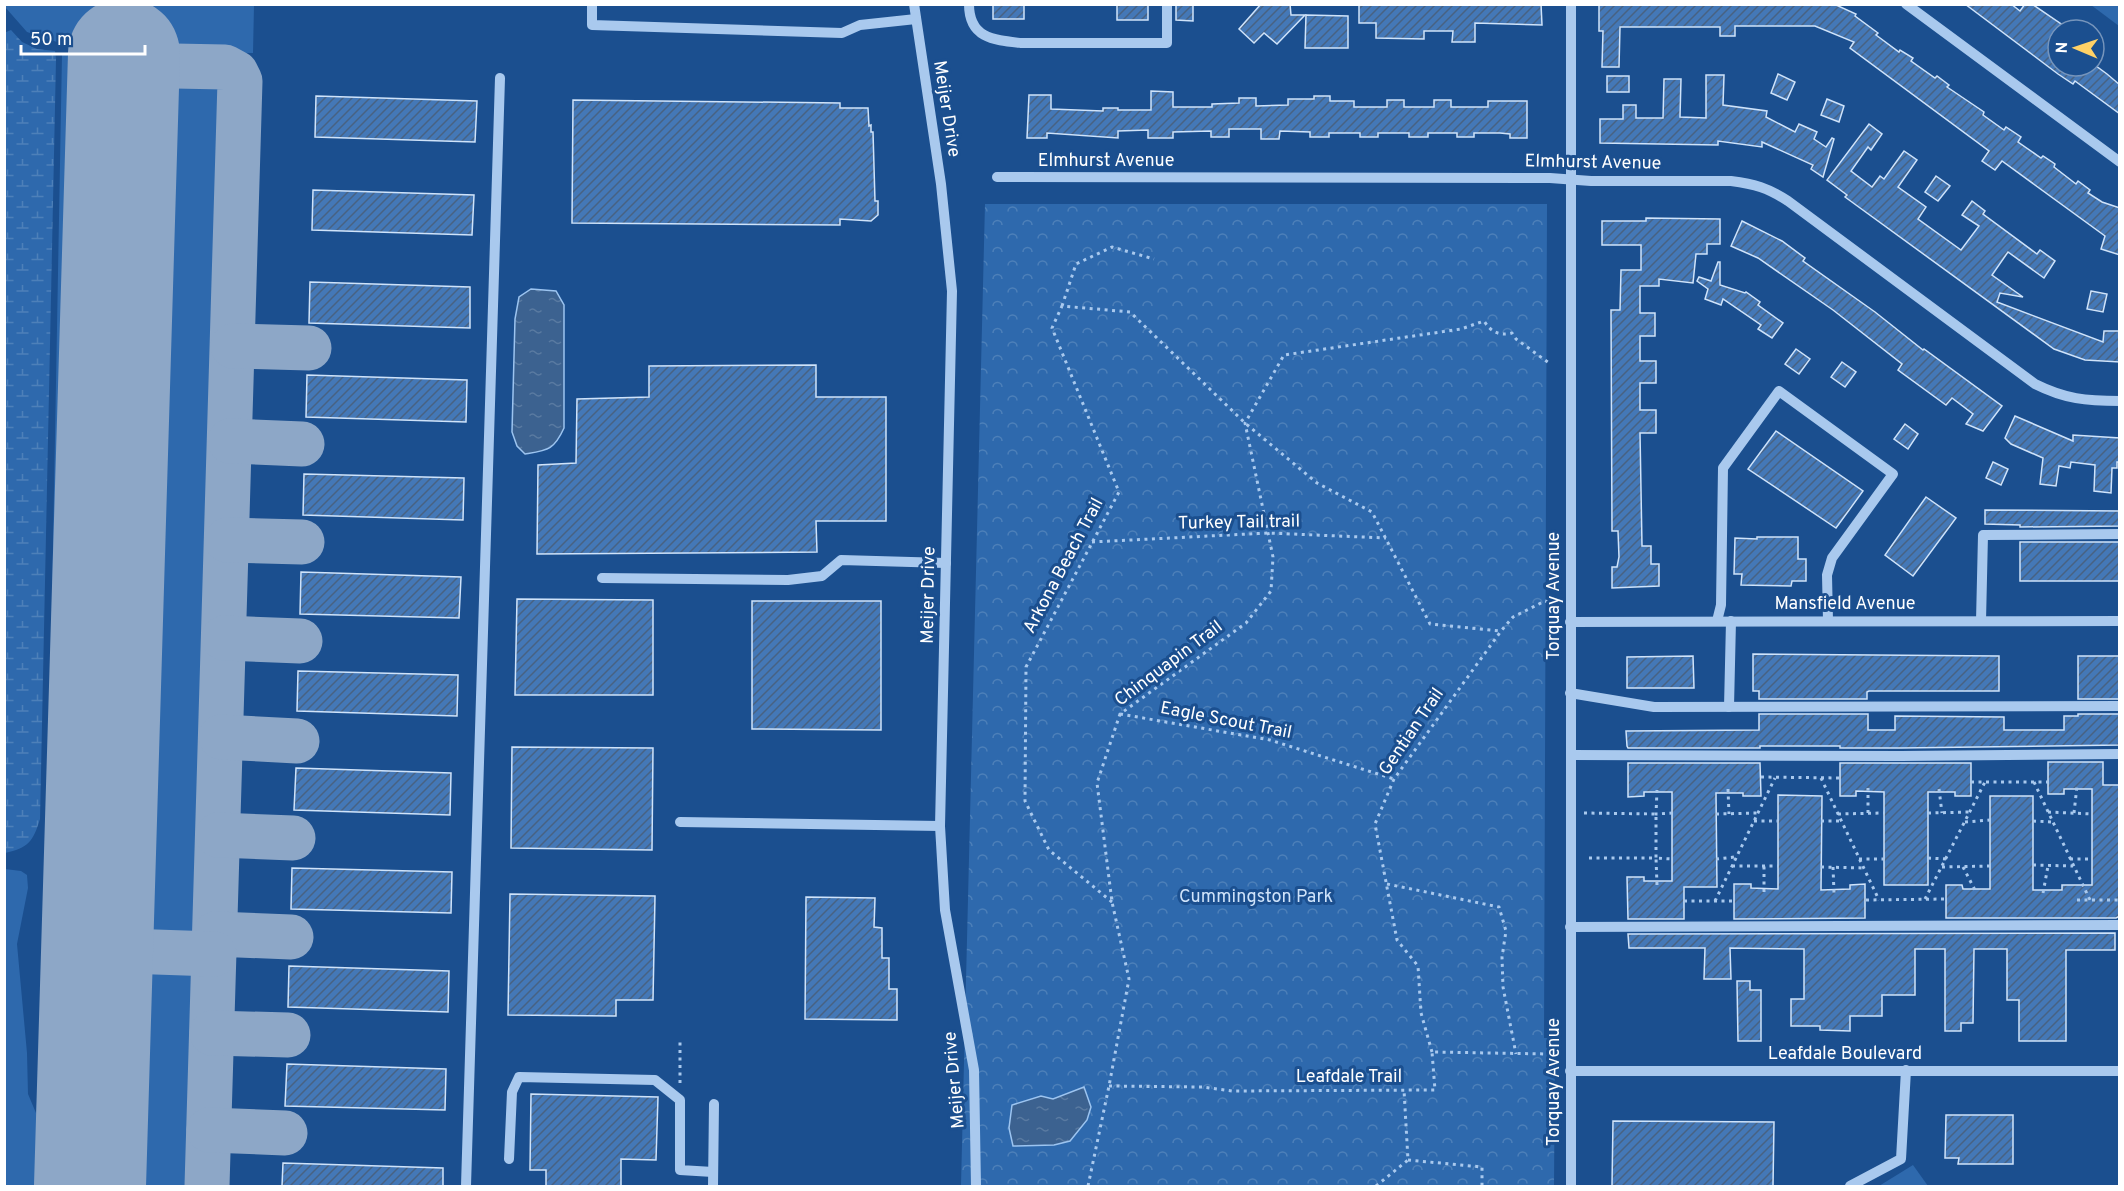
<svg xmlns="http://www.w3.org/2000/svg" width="2124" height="1191" font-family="Overpass,sans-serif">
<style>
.green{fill:#2e69ad}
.forest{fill:url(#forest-crowns)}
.wetland{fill:url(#wetland-marsh)}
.water{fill:url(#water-ripples);stroke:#9cc4f0;stroke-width:1.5}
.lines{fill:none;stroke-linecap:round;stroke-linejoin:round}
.taxiway{stroke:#8da7c7;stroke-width:45}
.runway{stroke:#8da7c7;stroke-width:112}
.building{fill:url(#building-hatch);stroke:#cfe3fa;stroke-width:1.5}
.path{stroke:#a9c9ee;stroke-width:3;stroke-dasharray:3 4.5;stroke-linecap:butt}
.minor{stroke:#a9c9ee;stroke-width:10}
.labels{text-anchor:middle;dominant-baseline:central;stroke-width:6;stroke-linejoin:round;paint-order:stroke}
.street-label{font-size:18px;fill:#fff;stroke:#1b4f8f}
.park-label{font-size:18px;fill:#cfe3fa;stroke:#1b4f8f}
</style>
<defs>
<pattern id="forest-crowns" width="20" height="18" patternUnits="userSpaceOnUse" patternTransform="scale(1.5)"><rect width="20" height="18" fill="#2e69ad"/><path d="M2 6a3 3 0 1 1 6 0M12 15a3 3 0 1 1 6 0" fill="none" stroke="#4d80b9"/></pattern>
<pattern id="wetland-marsh" width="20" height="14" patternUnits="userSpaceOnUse" patternTransform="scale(1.5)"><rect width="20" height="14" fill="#2e69ad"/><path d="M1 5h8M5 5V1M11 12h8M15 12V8" fill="none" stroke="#4d80b9"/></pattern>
<pattern id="water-ripples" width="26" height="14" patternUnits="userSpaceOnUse" patternTransform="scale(1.5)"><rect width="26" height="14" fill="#3c6290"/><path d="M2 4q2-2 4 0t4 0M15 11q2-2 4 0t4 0" fill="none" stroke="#597aa1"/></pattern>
<pattern id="building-hatch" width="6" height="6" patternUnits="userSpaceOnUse" patternTransform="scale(1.5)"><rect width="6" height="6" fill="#4478b7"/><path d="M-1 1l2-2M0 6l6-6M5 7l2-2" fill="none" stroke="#486282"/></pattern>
</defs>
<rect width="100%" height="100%" fill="#1b4f8f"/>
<g class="green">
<path d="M5,4L254,5L253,53L84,51L62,46L57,42L27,32L5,7Z"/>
<path d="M2091,5H2119V26Z"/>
<path d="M62,54L78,57L95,58L63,1186H5V869L21,871L27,875L28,888L17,944L27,1053L28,1094L36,1113L45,1012L52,995L47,955V874Z"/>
<path d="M181,75L225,82L230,128L206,895L198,937L156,942L120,935L146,81Z"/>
<path d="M156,961L198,970L203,1009L198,1186H113L119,966Z"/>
<path d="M1913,1165L1928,1186H1879Z"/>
</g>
<path class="forest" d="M985,204H1547L1544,1038H1555L1554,1186H961Z"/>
<path class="wetland" d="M11,30L22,42L37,49L55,51L56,59L40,819C33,842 28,848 5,853L4,33Z"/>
<g class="water">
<path d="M531,289L556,291L564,305V428C554,450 548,450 525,454L517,446L512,432L515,319L519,297Z"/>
<path d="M1084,1087L1091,1107L1087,1120L1070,1141L1054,1145L1013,1146L1009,1128L1012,1105L1041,1096L1053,1099Z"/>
</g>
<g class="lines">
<g class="taxiway">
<path d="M124,65L225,67L236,73L240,81L207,1186"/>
<path d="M233,346L309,348"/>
<path d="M230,441L302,444"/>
<path d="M227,540L302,542"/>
<path d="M224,638L300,641"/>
<path d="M221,737L297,741"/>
<path d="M218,835L293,838"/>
<path d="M215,934L291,937"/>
<path d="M97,950L214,954"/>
<path d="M212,1033L288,1035"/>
<path d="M209,1130L285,1133"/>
</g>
<path class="runway" d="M90,1186L124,54"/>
</g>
<g class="building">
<path d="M1024,4V19H993V5Z"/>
<rect x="1117" y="4" width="31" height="16"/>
<path d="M1176,4H1193V21L1176,20Z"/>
<path d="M1261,4H1290L1291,15H1305L1277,44L1264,33L1254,43L1239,29Z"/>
<path d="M1359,4H1541L1542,25L1475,23V42H1452L1453,31H1424V39L1376,38V23H1359Z"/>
<path d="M1599,4H1834L1856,14L1855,16L1878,33L1876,35L1899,52L1900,50L1913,58L1911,61L1935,78L1937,76L1949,85L1947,87L1984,112L1983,115L2004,130L2006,127L2021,137L2018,142L2041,158L2043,156L2055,164L2054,167L2076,184L2078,181L2090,190L2088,193L2102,202L2120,208V255L2101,249L2105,236L2002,161L1995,170L1982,161L1989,151L1850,48L1854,42L1815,26H1735V36H1720V27H1620L1619,67H1602L1603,31H1599Z"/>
<path d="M1965,4H2011L2020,11L2025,4H2032L2070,30H2058V66H2096L2107,74L2120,85V114L2075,81L2073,84L2058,74Z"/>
<path d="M1306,15L1348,16V48H1305Z"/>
<path d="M1778,74L1795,82L1787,100L1771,93Z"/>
<path d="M1706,75H1724L1723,105L1767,111L1766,117L1795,132L1799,124L1817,132L1814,139L1826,147L1832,138L1834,139L1823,177L1811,169L1813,165L1762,142V147L1718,141V145L1600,143V119H1623V105H1636V118H1663L1664,79H1681L1680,117L1706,118Z"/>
<rect x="1607" y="76" width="22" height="16"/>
<path d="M1151,91L1173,92V107H1212V104L1239,103V98H1256V106L1288,105V99H1314V96H1330V101H1354V107H1387V100H1404V107H1434V100H1451V107H1488V101H1527V138H1510V134L1500,133H1474V137H1457V133H1428V137H1409V133H1378V137H1360V133H1329V137H1310V132L1280,131L1279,139H1261V129H1229V137H1211V131L1173,132V138H1148V130L1118,131V138L1047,133V138H1027L1029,95H1051V109L1103,111V108H1118V110H1151Z"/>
<path d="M316,96L477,101L475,142L315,137Z"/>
<path d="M1827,99L1844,106L1839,122L1821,115Z"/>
<path d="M573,100L840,103V108H868L869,126L871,125V132H873L875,201H878V215L871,221L840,219V225L572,223Z"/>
<path d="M1869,124L1882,134L1871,150L1868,147L1851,171L1872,187L1880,176L1884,179L1904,151L1917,160L1898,187L1926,207L1918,219L1961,250L1979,226L1962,215L1972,201L1985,211L1983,214L2037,254L2040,250L2055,261L2044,278L2008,252L1992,275L2023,297L2000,293L1997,302L2103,342L2104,331H2120V362L2085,360L2054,349L1845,197L1847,195L1827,180Z"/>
<path d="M1936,176L1950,186L1938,201L1925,192Z"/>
<path d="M313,190L474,195L472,235L312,230Z"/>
<path d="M1646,218L1720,219V244H1707V254H1696L1693,283L1659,279V286H1640V313H1655V336H1640V361H1656V383H1640V410H1656V433H1640L1642,546H1651V564H1659V586L1612,588V567H1617L1619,557L1618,531H1612L1611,310H1620L1621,270H1641V245H1602V221H1646Z"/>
<path d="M1742,221L1782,241L1805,258L1803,261L1875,312L1923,350L1924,349L2002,406L1983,431L1966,424L1973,414L1952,398L1946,405L1898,370L1902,364L1833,310L1758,258L1731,246Z"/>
<path d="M1718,262H1720V285L1745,293L1746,292L1760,302L1758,305L1783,323L1772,338L1758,329L1761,325L1723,299L1721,305L1705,299L1708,289L1697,281L1699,277L1711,281Z"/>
<path d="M310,282L470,287V328L309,323Z"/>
<path d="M2091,291L2107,294L2103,312L2087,309Z"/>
<path d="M1796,349L1810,359L1799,374L1785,364Z"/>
<path d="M1842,362L1856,372L1845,387L1831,377Z"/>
<path d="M816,365V397H886V521H816L817,552L537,554L538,465L576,463L577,399L649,397V366Z"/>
<path d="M307,375L467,380L466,422L306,417Z"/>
<path d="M2015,416L2073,441V435L2120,438V462H2117V468H2112L2111,493L2094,491L2095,465L2071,462L2070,468L2059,466L2056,486L2040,484L2043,458L2011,444L2005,438Z"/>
<path d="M1905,424L1918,434L1908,449L1894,439Z"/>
<path d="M1776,431L1863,491L1836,528L1748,469Z"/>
<path d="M1993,462L2008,469L2001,485L1986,478Z"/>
<path d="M304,474L464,478L463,520L303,515Z"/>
<path d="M1926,497L1956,518L1913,576L1885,555Z"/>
<path d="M1985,510L2120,511V526L2020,527V525L1985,524Z"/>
<path d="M1757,537H1798V559H1806V581H1792L1791,586L1741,585L1742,574H1734L1735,538L1757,539Z"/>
<rect x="2020" y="542" width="100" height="39"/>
<path d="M301,572L461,577L459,618L300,614Z"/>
<path d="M517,599L653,600V695H515Z"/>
<path d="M752,601H881V730L752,729Z"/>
<path d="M1753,654L1999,656V691H1869L1867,692V699H1759V691H1753Z"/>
<path d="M1693,656L1694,688H1627V657Z"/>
<rect x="2078" y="656" width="42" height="43"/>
<path d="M298,671L458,675L457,716L297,711Z"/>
<path d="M1759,714H1868V730H1895V716L2004,717V730H2064V716H2078V714H2120V745L1901,748H1840V746H1760V748H1628L1627,746L1626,731L1759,730Z"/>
<path d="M512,747L653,748L652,850L511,848Z"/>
<path d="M2048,762H2103V785H2120V916L2116,918H1946V885H1962L1963,889H1990V796H2033V890H2062V885H2092V789H2064V794H2048Z"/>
<path d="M1628,763H1760L1761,796H1743V793H1716L1717,887H1684V919H1628L1627,877H1644V881H1672V792H1644V796L1628,797Z"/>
<path d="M1840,763H1971V796H1955V792H1928V885H1884V792L1856,791V796H1840Z"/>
<path d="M296,768L451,773L450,815L294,810Z"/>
<path d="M1778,795L1822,796L1821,890L1850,889V885L1865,884V918L1734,919V884H1751V888L1778,889Z"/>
<path d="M292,868L452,872L451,913L291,909Z"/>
<path d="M510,894L655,896L653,1000H616V1016L508,1015Z"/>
<path d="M806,897L875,898L874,927L882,928V958H889V989H897V1020L805,1019Z"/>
<path d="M2115,933V950H2066V1041H2019V1000H2007V949H1974L1973,1023H1961V1031H1945V949H1915V995H1882V1016H1850V1031L1820,1030V1026H1791V999H1804V949L1730,948L1731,979H1704L1705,948H1629L1628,934Z"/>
<path d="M289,966L449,971L448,1012L288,1007Z"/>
<path d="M1737,981H1750V990H1761V1041H1738Z"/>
<path d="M287,1064L446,1069L445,1110L285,1106Z"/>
<path d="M531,1094L658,1097L656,1160L621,1159V1186H546V1170H530Z"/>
<path d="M1946,1115H2013V1164H1958L1959,1158H1945Z"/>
<path d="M1613,1121L1774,1122L1773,1186H1612Z"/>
<path d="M283,1163L443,1168V1186H282Z"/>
</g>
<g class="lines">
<g class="path">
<path d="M1062,306L1076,264L1112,247L1154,259"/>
<path d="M1092,542L1268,533L1386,538"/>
<path d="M1120,714L1270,740L1394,779"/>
<path d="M1761,777L1840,778"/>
<path d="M1821,778L1879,900"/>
<path d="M1971,782H2048"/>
<path d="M2034,782L2090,900"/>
<path d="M1728,789L1729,814"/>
<path d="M1939,789L1942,813"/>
<path d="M1657,790L1656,814L1672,813"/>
<path d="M2048,812L2092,814"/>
<path d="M1584,813L1656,814V858H1585"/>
<path d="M1868,813V788"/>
<path d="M1928,813L1970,812"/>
<path d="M2074,813L2077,786"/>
<path d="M1716,814L1757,813"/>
<path d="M1838,814L1884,813"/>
<path d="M1754,821H1778"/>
<path d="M1821,821H1840"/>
<path d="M2033,821L2053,822"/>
<path d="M1965,822L1990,820"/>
<path d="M1928,858L1946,859"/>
<path d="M1716,859L1735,857"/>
<path d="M1859,859H1884"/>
<path d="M2070,859H2092"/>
<path d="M2033,865L2073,866"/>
<path d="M1732,866H1778"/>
<path d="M1821,867L1864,868"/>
<path d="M1833,867L1834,893"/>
<path d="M1942,867L1990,866"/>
<path d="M1963,867L1976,892"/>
<path d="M1387,884L1499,907L1506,931L1502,957L1503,987L1516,1054"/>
<path d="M1657,885L1656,858L1672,859"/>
<path d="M1764,892V866"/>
<path d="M2043,893L2048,866"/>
<path d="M1925,899L1985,782"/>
<path d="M1866,900L1946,899"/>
<path d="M2077,900H2120"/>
<path d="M1684,901H1734"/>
<path d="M1715,901L1775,778"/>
<path d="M1112,902L1049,850L1025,801L1026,667L1119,492L1052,328L1062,306L1130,312L1245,423L1317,483L1372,512L1430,624L1501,631"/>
<path d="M1432,1052L1421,1013L1418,966L1397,940L1375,824L1394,779L1501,631L1513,617L1545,601L1549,602"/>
<path d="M680,1083V1042"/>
<path d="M1109,1086L1202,1087L1232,1091L1433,1090H1435L1432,1052L1548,1054"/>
<path d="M1408,1160L1482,1167V1186"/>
<path d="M1088,1186L1109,1086L1129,979L1112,902L1097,783L1120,714L1246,623L1271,591L1273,557L1245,423L1284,355L1461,329L1484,321C1491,332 1499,336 1512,333L1516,339L1549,363"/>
<path d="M1376,1186L1408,1160L1404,1090"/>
</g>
<g class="minor">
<path d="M592,4V25L842,33L860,25L916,19"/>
<path d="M914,4L941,184L952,291L940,826L945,910L974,1070L976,1186"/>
<path d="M969,4C969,38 993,40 1021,43H1167V4"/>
<path d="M1906,4L2120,162"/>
<path d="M997,177L1550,178L1591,181H1731C1755,184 1768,188 1788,201L2035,384C2065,399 2086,401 2120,401"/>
<path d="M602,578L788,580L822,576L841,560L946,563"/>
<path d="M1717,621L1721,605L1723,468L1779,391L1893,474L1832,558L1827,575L1828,621"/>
<path d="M1981,621L1983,535L2120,534"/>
<path d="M1570,622L2120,621"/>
<path d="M1570,693L1654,707L2120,706"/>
<path d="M1729,707L1731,621"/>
<path d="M1571,755L1901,756L2120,754"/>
<path d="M680,822L940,826"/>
<path d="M1570,927L2120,925"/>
<path d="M1570,1071H2120"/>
<path d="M509,1159L512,1092L519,1077L655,1080L680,1100V1170L713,1172"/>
<path d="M466,1186L500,78"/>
<path d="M713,1186L714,1104"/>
<path d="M1571,1186V4"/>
<path d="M1850,1186L1901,1159L1906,1070"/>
</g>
</g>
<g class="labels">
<g class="street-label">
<text transform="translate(946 109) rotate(81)">Meijer Drive</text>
<text x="1106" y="161">Elmhurst Avenue</text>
<text transform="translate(1593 163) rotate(1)">Elmhurst Avenue</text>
<text transform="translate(1239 523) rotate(-1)">Turkey Tail trail</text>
<text transform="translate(1064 566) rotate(-62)">Arkona Beach Trail</text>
<text transform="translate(929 595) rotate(-89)">Meijer Drive</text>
<text transform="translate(1554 596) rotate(-90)">Torquay Avenue</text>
<text x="1845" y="604">Mansfield Avenue</text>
<text transform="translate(1169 664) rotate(-37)">Chinquapin Trail</text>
<text transform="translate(1226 721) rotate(11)">Eagle Scout Trail</text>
<text transform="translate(1412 732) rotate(-56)">Gentian Trail</text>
<text x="1845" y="1054">Leafdale Boulevard</text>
<text x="1349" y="1077">Leafdale Trail</text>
<text transform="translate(955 1080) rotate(-95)">Meijer Drive</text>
<text transform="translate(1554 1082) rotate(-90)">Torquay Avenue</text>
</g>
<g class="park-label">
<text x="1256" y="897">Cummingston Park</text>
</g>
</g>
<rect width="2124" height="1191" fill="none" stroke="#ffffff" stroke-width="12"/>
<g transform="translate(2076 48) rotate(272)"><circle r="28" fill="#1b4f8f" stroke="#7695bc" stroke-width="1.5"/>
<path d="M0-4.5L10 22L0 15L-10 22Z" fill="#ffd166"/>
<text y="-9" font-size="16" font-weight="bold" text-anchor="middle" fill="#ffffff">N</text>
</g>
<path d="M21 45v9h124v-9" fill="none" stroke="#ffffff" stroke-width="3"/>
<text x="30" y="45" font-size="18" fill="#ffffff" stroke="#1b4f8f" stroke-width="4.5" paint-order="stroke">50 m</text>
</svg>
